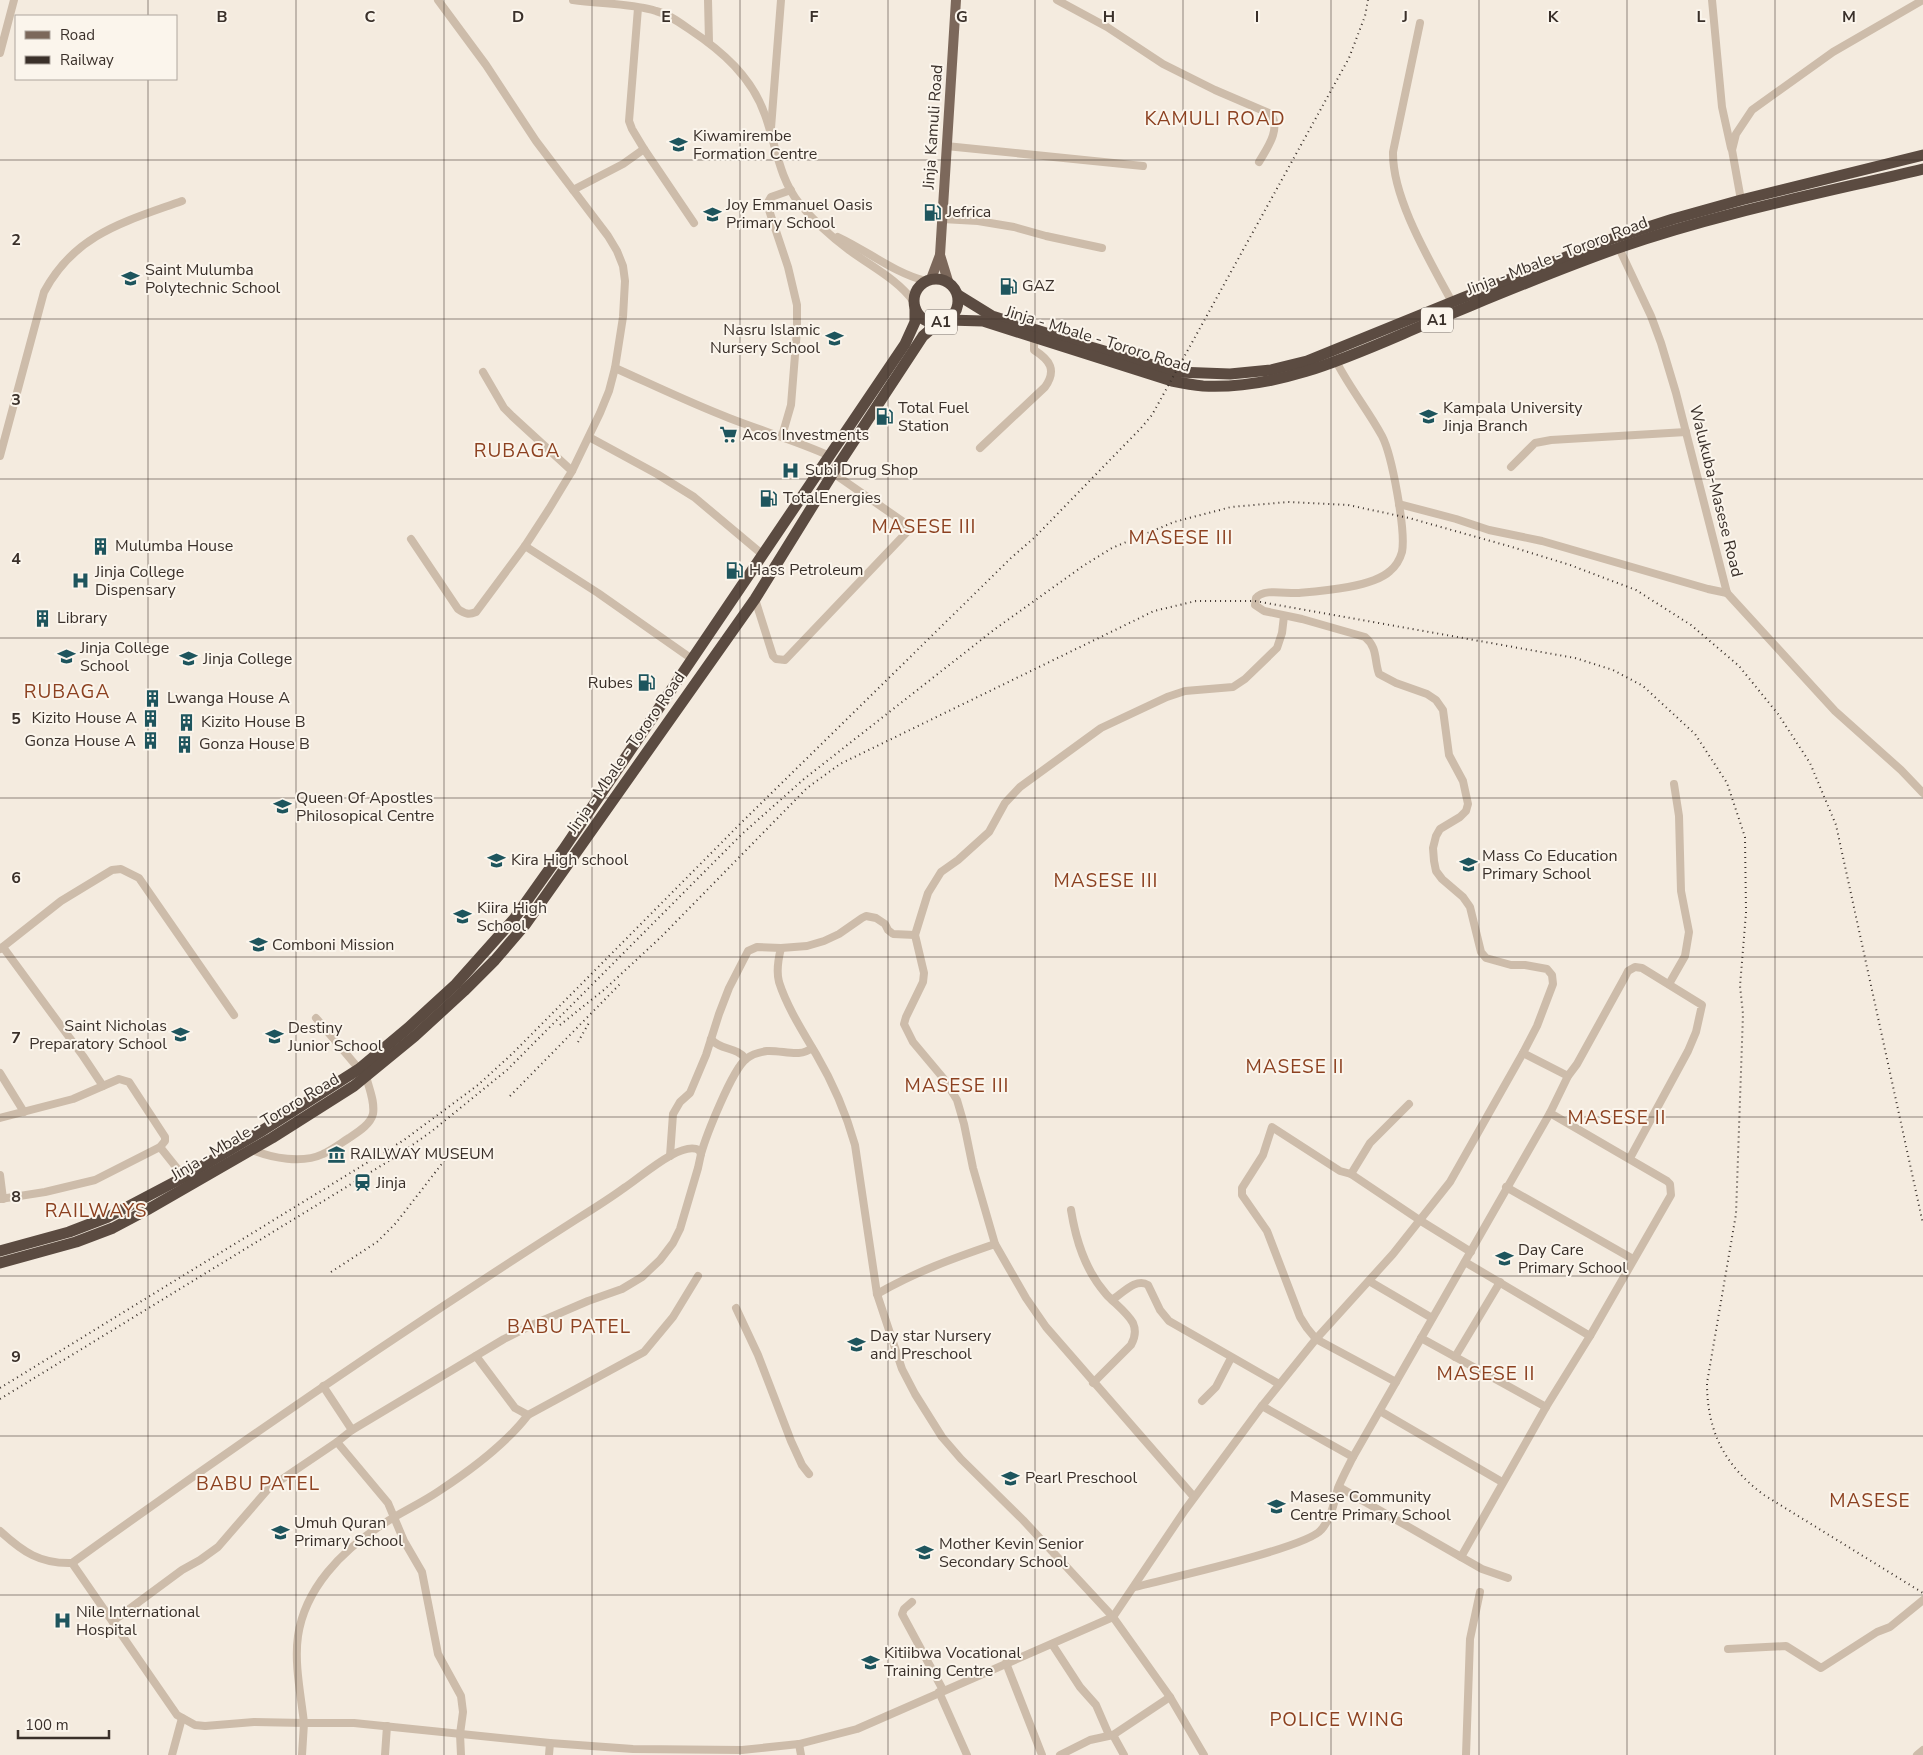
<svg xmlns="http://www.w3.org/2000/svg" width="1923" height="1755" font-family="'Nunito Sans',sans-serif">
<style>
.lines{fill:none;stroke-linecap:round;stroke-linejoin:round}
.minor{stroke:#cdbcaa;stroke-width:8}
.major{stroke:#7c685b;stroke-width:10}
.highway{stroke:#5b4b41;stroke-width:11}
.rail{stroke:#3a302a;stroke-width:2;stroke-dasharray:1 4;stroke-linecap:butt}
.grid{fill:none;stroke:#3a302a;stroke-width:1;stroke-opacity:0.55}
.labels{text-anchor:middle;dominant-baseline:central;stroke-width:4;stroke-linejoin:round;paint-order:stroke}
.shield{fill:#fbf5ec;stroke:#746b64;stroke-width:1}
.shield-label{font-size:15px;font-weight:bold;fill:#3a302a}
.street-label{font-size:16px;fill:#3a302a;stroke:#fbf5ec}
.poi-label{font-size:16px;fill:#3a302a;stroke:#fbf5ec;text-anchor:start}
.quarter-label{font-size:19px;letter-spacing:1px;fill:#8c4120;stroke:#fbf5ec}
.grid-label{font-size:16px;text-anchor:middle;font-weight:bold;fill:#3a302a;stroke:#fbf5ec;stroke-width:4;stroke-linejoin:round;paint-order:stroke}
</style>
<rect width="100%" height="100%" fill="#f4ebdf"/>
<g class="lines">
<g class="minor">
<path d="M573,0C599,4 631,3 656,11C668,14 679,22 689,29C722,51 752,77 765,115C776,145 779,178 799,203C812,219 833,238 849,250C872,267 897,279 914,302"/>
<path d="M708,0L709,42"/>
<path d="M1057,0L1107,27L1163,64L1215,90L1271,114C1281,130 1267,148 1259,162"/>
<path d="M1712,0L1722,107L1731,148"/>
<path d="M638,8L629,121L632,129L644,149L694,223"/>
<path d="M1420,23L1393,152C1392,198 1430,261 1452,302"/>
<path d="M0,53L14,0"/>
<path d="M771,128L781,0"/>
<path d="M946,146L1143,166"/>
<path d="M573,190L623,164L644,149"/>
<path d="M1741,200L1732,150L1736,134L1752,110L1833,52L1923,0"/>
<path d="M942,219L978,221L1014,227L1046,236L1102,248"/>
<path d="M838,237C868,251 894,273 926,281"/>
<path d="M1619,248L1651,316L1661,343L1676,393L1727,593L1835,711L1901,770L1923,793"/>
<path d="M615,368C653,385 690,403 729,418C762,431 797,441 830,456"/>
<path d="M483,372L504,408L512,416L572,471"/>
<path d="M782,436L791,405L797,330V305L788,267L767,204L771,197L791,190"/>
<path d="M589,437L657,474L694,497L763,555"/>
<path d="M980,448L1045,387C1057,370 1050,360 1034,350V338"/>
<path d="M0,456L44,292C75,234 124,222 182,201"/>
<path d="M1511,467L1535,443L1551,440L1686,432"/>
<path d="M1399,504L1456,519L1489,530L1542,541L1708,589L1727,593"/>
<path d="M411,539L458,609C465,614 469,615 476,612L525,546L549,509L572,471L600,413L609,391L615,368L623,317L625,281L623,266L617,251L608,236L536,141L486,65L438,0"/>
<path d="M525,546L598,593L692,659"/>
<path d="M755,599L773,656L776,659L785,660L907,532L908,529L905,523L833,473"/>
<path d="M3,947L83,1056L103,1086"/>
<path d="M781,948C778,960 776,971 779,982C787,1007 803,1032 816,1054C833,1083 846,1113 855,1145L877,1294L902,1369L915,1394L942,1437L961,1459L1023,1520L1113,1617L1170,1697L1204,1755"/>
<path d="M0,949L61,901L112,870L121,869L139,878L234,1015"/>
<path d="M1669,984L1685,956L1689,932L1681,891L1679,816L1674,784"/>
<path d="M316,1018L359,1069"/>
<path d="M711,1039C721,1051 736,1046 746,1059"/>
<path d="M1523,1053L1568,1076"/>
<path d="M0,1073L24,1112"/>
<path d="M0,1118L73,1099L119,1079L129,1082L165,1137V1141L160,1147L95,1180L45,1192L0,1199"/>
<path d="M160,1147L184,1177"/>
<path d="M252,1150C272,1158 302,1164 323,1154C332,1150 341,1143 349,1138C358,1132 370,1125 373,1114C375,1101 369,1089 366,1076"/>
<path d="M701,1154C706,1136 732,1070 746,1059C752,1054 760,1052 767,1051C783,1050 800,1058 812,1048"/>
<path d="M670,1156L673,1114L680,1102L690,1093L706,1055L719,1014L729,988L748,951L757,947L781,948L807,946L824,941L839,934L862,918L866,916L876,918L885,924L888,930L893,934L915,935"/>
<path d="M1351,1174L1370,1143L1409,1104"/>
<path d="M0,1175L3,1199"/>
<path d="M1506,1187L1633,1259"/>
<path d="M1071,1210C1076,1241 1085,1270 1106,1294C1114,1303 1127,1312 1133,1323C1136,1330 1135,1338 1131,1345L1093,1383"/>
<path d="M1465,1262L1590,1336"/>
<path d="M1369,1281L1432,1318"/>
<path d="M877,1294C915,1272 954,1258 995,1244"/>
<path d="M1112,1300C1122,1294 1136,1277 1148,1285L1160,1310L1169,1321L1279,1384"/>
<path d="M736,1308L758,1355L791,1441L802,1465L809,1474"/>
<path d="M1421,1338L1546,1407"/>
<path d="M476,1356L515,1408L528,1415L644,1352L673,1317L698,1276"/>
<path d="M1455,1357L1500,1282"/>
<path d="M1396,1382L1316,1339L1307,1328L1300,1317L1267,1231L1242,1195V1188L1263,1155L1272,1127L1340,1171L1351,1174L1421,1221L1471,1252"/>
<path d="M1202,1401L1216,1387L1231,1358"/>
<path d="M1262,1406L1353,1457"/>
<path d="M1380,1411L1502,1482"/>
<path d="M337,1442L388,1503L404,1541L422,1572L438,1654L461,1696L463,1712L460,1734L461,1755"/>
<path d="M1339,1487L1461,1557L1546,1407L1590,1336L1671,1195L1670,1184L1667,1181L1550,1113"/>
<path d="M1194,1497L1046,1327L1026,1298L995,1244L973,1168L964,1124L957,1100L944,1079L913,1042L904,1024L906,1017L923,982L924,973L915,935L928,893L941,872L958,860L989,832L1005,803L1020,787L1101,728L1167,697L1185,691L1233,687L1245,679L1277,648L1282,633L1284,616"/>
<path d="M0,1531C23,1552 40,1564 72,1563C237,1444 405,1329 577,1219C593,1209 609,1199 624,1188C640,1178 681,1140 699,1150L701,1154L698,1168L680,1229L673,1243L660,1260L642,1277L622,1289L588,1301L532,1325L504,1339L352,1430L323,1386"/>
<path d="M1461,1557L1482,1569L1508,1578"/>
<path d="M72,1563L177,1715L195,1725L205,1726L254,1722L304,1723C301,1695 294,1664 298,1636C305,1588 342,1551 380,1526C399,1513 420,1504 439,1491C471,1470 505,1445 528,1415"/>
<path d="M1135,1587C1165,1579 1306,1548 1321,1530C1331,1519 1334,1503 1338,1488C1342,1478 1348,1467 1353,1457L1550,1113L1568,1076L1577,1064L1625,977L1628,971L1635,967L1642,968L1702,1005L1696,1032L1688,1051L1630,1158"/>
<path d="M912,1602L904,1609L902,1614L943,1690"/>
<path d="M113,1621L182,1570L200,1560L218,1547L269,1488L337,1442L352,1430"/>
<path d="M1052,1644L1080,1687L1096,1705L1109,1735"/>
<path d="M1728,1649L1786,1646L1821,1668L1877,1632L1890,1627L1923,1600"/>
<path d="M1006,1663L1042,1755"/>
<path d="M939,1692L967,1755"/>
<path d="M1113,1735L1124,1755"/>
<path d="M799,1744L801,1755"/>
<path d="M172,1755L182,1718"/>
<path d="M302,1755L304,1723H354L550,1743L633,1749L742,1750L799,1744L857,1729L1113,1617L1185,1510L1262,1406L1316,1339L1393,1254L1450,1182L1523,1053L1537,1026L1553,984L1552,975L1547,969L1525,965H1511L1486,958L1481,952L1470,907L1463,897L1442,879L1436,871L1434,861L1433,848L1436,836L1440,829L1460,817L1466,811L1468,804L1463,781L1449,755L1443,710L1436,700L1427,694L1396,683L1379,674C1374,660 1378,648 1365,637L1302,619L1264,611L1255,605L1256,598C1264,588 1286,594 1299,593C1322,591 1373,587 1390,571C1396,566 1400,559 1402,552C1406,531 1392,455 1382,436C1368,410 1349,387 1336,361"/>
<path d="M385,1755L387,1726"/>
<path d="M549,1755L550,1743"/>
<path d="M1060,1755L1090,1740L1113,1735L1170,1697"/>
<path d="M1466,1755L1470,1639L1480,1592"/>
<path d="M1917,1755L1923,1750"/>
</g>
<g class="major">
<path d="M940,255L948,281"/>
<path d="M931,279L940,255L956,0"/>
</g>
<g class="highway">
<circle cx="936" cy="301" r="22"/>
<path d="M958,295L992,316L1087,346L1177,372L1230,374L1271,370L1307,361L1462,298L1614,238L1673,219L1741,200L1923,155"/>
<path d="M948,320L983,321L1172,381C1182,383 1193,385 1203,386C1282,390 1355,354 1426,324C1490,298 1555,270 1621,247C1719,213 1822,193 1923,169"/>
<path d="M0,1251L69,1232L108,1217L184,1177L260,1132L359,1069L408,1028L456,984L514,919L563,850L905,344L915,322V308"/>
<path d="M0,1263L76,1242L113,1228L147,1210L272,1138L354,1086L415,1036L464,991L495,960L525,925L755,599L833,473L923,336L938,323"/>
</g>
<g class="rail">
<path d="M560,1025L605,989L661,937L807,788L840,764L1154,611L1196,601H1255L1575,658L1613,670L1643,686L1695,734L1727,783L1745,837L1746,913L1740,986L1743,1014L1736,1214L1707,1383C1707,1432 1725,1466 1764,1495L1923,1593"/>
<path d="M578,1042L590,1021"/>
<path d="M510,1096L620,984"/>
<path d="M331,1272L377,1242L396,1223L444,1161"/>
<path d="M0,1388L404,1140L478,1085L512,1054L740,824L1011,558L1035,537L1141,428L1152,415L1349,58L1365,16L1368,0"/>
<path d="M0,1399L397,1156L432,1131L507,1070L742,834L804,779L995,629L1083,566L1112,548L1174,522L1231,507L1288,502L1348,505L1409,518L1512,547L1570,565L1636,590L1691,625L1739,666L1778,714L1810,763L1836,825L1923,1224"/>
</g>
</g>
<path class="grid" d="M148,0V16M296,0V1755M444,0V1755M592,0V1755M740,0V1755M888,0V1755M1035,0V1755M1183,0V1755M1331,0V1755M1479,0V1755M1627,0V1755M1775,0V1755M148,79V1755M0,160H1923M0,319H1923M0,479H1923M0,638H1923M0,798H1923M0,957H1923M0,1117H1923M0,1276H1923M0,1436H1923M0,1595H1923"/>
<defs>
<symbol id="school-bare" viewBox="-9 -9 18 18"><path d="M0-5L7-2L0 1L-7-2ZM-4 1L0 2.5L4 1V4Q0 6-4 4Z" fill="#1e555d" stroke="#fbf5ec" stroke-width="2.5" paint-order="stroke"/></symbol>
<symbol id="fuel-bare" viewBox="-9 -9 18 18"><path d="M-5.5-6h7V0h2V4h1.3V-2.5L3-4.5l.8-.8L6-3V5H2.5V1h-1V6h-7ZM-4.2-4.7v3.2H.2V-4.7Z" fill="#1e555d" stroke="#fbf5ec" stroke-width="2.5" paint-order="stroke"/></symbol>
<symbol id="university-bare" viewBox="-9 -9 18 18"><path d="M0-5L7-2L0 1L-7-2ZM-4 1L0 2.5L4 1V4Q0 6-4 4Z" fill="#1e555d" stroke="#fbf5ec" stroke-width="2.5" paint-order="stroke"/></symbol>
<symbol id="supermarket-bare" viewBox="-9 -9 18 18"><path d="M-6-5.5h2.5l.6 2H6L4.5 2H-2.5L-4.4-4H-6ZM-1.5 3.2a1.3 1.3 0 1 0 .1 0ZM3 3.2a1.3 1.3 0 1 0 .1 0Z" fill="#1e555d" stroke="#fbf5ec" stroke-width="2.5" paint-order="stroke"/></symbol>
<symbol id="hospital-bare" viewBox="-9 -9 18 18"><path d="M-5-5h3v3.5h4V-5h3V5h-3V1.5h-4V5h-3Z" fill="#1e555d" stroke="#fbf5ec" stroke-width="2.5" paint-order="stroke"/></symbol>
<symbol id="building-bare" viewBox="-9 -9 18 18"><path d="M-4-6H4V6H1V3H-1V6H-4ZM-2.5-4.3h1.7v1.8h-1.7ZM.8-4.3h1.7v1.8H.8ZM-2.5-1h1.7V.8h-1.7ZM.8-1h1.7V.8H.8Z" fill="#1e555d" stroke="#fbf5ec" stroke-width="2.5" paint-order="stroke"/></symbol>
<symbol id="museum-bare" viewBox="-9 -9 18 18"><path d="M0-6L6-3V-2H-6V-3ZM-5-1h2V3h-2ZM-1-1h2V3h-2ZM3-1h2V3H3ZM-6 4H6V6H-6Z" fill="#1e555d" stroke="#fbf5ec" stroke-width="2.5" paint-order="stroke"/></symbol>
<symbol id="station-bare" viewBox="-9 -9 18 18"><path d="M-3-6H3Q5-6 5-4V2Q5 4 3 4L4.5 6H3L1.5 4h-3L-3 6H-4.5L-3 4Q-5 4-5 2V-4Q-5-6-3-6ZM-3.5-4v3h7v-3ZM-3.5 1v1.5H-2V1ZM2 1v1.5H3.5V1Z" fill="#1e555d" stroke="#fbf5ec" stroke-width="2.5" paint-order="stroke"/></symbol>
</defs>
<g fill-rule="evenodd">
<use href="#school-bare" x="666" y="132" width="25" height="25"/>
<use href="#fuel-bare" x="920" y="200" width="25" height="25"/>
<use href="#school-bare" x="700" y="202" width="25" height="25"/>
<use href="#school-bare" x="118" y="266" width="25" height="25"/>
<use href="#fuel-bare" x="996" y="274" width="25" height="25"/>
<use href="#school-bare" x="822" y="326" width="25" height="25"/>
<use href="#fuel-bare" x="872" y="404" width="25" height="25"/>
<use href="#university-bare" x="1416" y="404" width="25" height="25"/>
<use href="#supermarket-bare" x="716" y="422" width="25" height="25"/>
<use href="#hospital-bare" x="778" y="458" width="25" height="25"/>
<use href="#fuel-bare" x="756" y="486" width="25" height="25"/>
<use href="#building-bare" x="88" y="534" width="25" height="25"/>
<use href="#fuel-bare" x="722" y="558" width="25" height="25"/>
<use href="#hospital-bare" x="68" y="568" width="25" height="25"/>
<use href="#building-bare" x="30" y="606" width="25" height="25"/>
<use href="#school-bare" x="54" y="644" width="25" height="25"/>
<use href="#school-bare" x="176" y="646" width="25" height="25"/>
<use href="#fuel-bare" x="634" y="670" width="25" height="25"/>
<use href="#building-bare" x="140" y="686" width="25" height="25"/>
<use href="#building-bare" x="138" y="706" width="25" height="25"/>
<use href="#building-bare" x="174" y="710" width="25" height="25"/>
<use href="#building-bare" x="138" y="728" width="25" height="25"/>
<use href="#building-bare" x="172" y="732" width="25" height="25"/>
<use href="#school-bare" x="270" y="794" width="25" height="25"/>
<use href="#school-bare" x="484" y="848" width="25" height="25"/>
<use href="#school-bare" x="1456" y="852" width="25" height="25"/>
<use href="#school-bare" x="450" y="904" width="25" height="25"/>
<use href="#school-bare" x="246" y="932" width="25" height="25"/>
<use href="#school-bare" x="168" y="1022" width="25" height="25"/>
<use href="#school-bare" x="262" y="1024" width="25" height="25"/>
<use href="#museum-bare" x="324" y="1142" width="25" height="25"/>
<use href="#station-bare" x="350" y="1170" width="25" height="25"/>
<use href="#school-bare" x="1492" y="1246" width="25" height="25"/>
<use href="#school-bare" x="844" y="1332" width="25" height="25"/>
<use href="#school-bare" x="998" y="1466" width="25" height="25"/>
<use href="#school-bare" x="1264" y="1494" width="25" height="25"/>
<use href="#school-bare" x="268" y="1520" width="25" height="25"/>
<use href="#school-bare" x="912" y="1540" width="25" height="25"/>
<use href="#hospital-bare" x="50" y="1608" width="25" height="25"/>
<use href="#school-bare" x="858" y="1650" width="25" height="25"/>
</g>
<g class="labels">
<g class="shield">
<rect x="1421" y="307.5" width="32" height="25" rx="4"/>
<rect x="925" y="309.5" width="32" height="25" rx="4"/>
</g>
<g class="shield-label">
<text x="1437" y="320">A1</text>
<text x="941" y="322">A1</text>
</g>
<g class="street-label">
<text transform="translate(933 127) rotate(-86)">Jinja Kamuli Road</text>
<text transform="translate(1557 256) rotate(-21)">Jinja - Mbale - Tororo Road</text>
<text transform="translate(1098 339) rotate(17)">Jinja - Mbale - Tororo Road</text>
<text transform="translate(1716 491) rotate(76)">Walukuba-Masese Road</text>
<text transform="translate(626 753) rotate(-55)">Jinja - Mbale - Tororo Road</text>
<text transform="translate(255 1127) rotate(-31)">Jinja - Mbale - Tororo Road</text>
</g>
<g class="poi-label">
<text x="693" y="136">Kiwamirembe<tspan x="693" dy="18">Formation Centre</tspan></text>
<text x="726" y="205">Joy Emmanuel Oasis<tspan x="726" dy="18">Primary School</tspan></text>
<text x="947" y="212">Jefrica</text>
<text x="145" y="270">Saint Mulumba<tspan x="145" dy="18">Polytechnic School</tspan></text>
<text x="1022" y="286">GAZ</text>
<text x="820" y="330" text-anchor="end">Nasru Islamic<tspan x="820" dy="18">Nursery School</tspan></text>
<text x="898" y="408">Total Fuel<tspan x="898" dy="18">Station</tspan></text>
<text x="1443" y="408">Kampala University<tspan x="1443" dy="18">Jinja Branch</tspan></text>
<text x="742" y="435">Acos Investments</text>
<text x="805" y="470">Subi Drug Shop</text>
<text x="783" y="498">TotalEnergies</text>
<text x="115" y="546">Mulumba House</text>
<text x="749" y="570">Hass Petroleum</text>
<text x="95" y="572">Jinja College<tspan x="95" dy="18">Dispensary</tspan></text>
<text x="57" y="618">Library</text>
<text x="80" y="648">Jinja College<tspan x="80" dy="18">School</tspan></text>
<text x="203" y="659">Jinja College</text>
<text x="633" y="683" text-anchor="end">Rubes</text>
<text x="167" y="698">Lwanga House A</text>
<text x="137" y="718" text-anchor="end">Kizito House A</text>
<text x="201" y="722">Kizito House B</text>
<text x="136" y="741" text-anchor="end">Gonza House A</text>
<text x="199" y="744">Gonza House B</text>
<text x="296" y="798">Queen Of Apostles<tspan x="296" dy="18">Philosopical Centre</tspan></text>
<text x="1482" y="856">Mass Co Education<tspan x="1482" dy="18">Primary School</tspan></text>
<text x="511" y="860">Kira High school</text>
<text x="477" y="908">Kiira High<tspan x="477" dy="18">School</tspan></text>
<text x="272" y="945">Comboni Mission</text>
<text x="167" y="1026" text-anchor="end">Saint Nicholas<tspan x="167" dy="18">Preparatory School</tspan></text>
<text x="288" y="1028">Destiny<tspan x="288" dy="18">Junior School</tspan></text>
<text x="350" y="1154">RAILWAY MUSEUM</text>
<text x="376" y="1183">Jinja</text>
<text x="1518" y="1250">Day Care<tspan x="1518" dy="18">Primary School</tspan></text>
<text x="870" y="1336">Day star Nursery<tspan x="870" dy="18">and Preschool</tspan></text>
<text x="1025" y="1478">Pearl Preschool</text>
<text x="1290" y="1497">Masese Community<tspan x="1290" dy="18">Centre Primary School</tspan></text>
<text x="294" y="1523">Umuh Quran<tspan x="294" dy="18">Primary School</tspan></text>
<text x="939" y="1544">Mother Kevin Senior<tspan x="939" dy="18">Secondary School</tspan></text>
<text x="76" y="1612">Nile International<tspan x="76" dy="18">Hospital</tspan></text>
<text x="884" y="1653">Kitiibwa Vocational<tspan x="884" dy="18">Training Centre</tspan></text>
</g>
<g class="quarter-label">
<text x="1215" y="119">KAMULI ROAD</text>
<text x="517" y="451">RUBAGA</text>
<text x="924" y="527">MASESE III</text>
<text x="1181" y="538">MASESE III</text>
<text x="67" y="692">RUBAGA</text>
<text x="1106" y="881">MASESE III</text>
<text x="1295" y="1067">MASESE II</text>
<text x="957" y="1086">MASESE III</text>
<text x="1617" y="1118">MASESE II</text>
<text x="96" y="1211">RAILWAYS</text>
<text x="569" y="1327">BABU PATEL</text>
<text x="1486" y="1374">MASESE II</text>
<text x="258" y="1484">BABU PATEL</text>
<text x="1870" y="1501">MASESE</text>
<text x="1337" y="1720">POLICE WING</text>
</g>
</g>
<g class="grid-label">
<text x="222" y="22">B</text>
<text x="370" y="22">C</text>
<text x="518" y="22">D</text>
<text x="666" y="22">E</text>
<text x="814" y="22">F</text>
<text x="962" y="22">G</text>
<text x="1109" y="22">H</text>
<text x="1257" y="22">I</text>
<text x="1405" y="22">J</text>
<text x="1553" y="22">K</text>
<text x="1701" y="22">L</text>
<text x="1849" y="22">M</text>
<text x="16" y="245">2</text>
<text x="16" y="405">3</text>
<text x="16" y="564">4</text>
<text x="16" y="724">5</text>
<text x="16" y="883">6</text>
<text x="16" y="1043">7</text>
<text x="16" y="1202">8</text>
<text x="16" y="1362">9</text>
</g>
<rect x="15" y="15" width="162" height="65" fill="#fbf5ec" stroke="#aea69e"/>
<rect x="25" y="31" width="25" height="8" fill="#7c685b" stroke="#aea69e"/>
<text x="60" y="40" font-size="15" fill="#3a302a">Road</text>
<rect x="25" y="56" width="25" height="8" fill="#3a302a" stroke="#aea69e"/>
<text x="60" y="65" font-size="15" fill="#3a302a">Railway</text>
<path d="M18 1730v8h91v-8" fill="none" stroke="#3a302a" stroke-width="2.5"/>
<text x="25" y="1730" font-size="15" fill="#3a302a" stroke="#fbf5ec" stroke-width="4" paint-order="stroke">100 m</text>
</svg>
